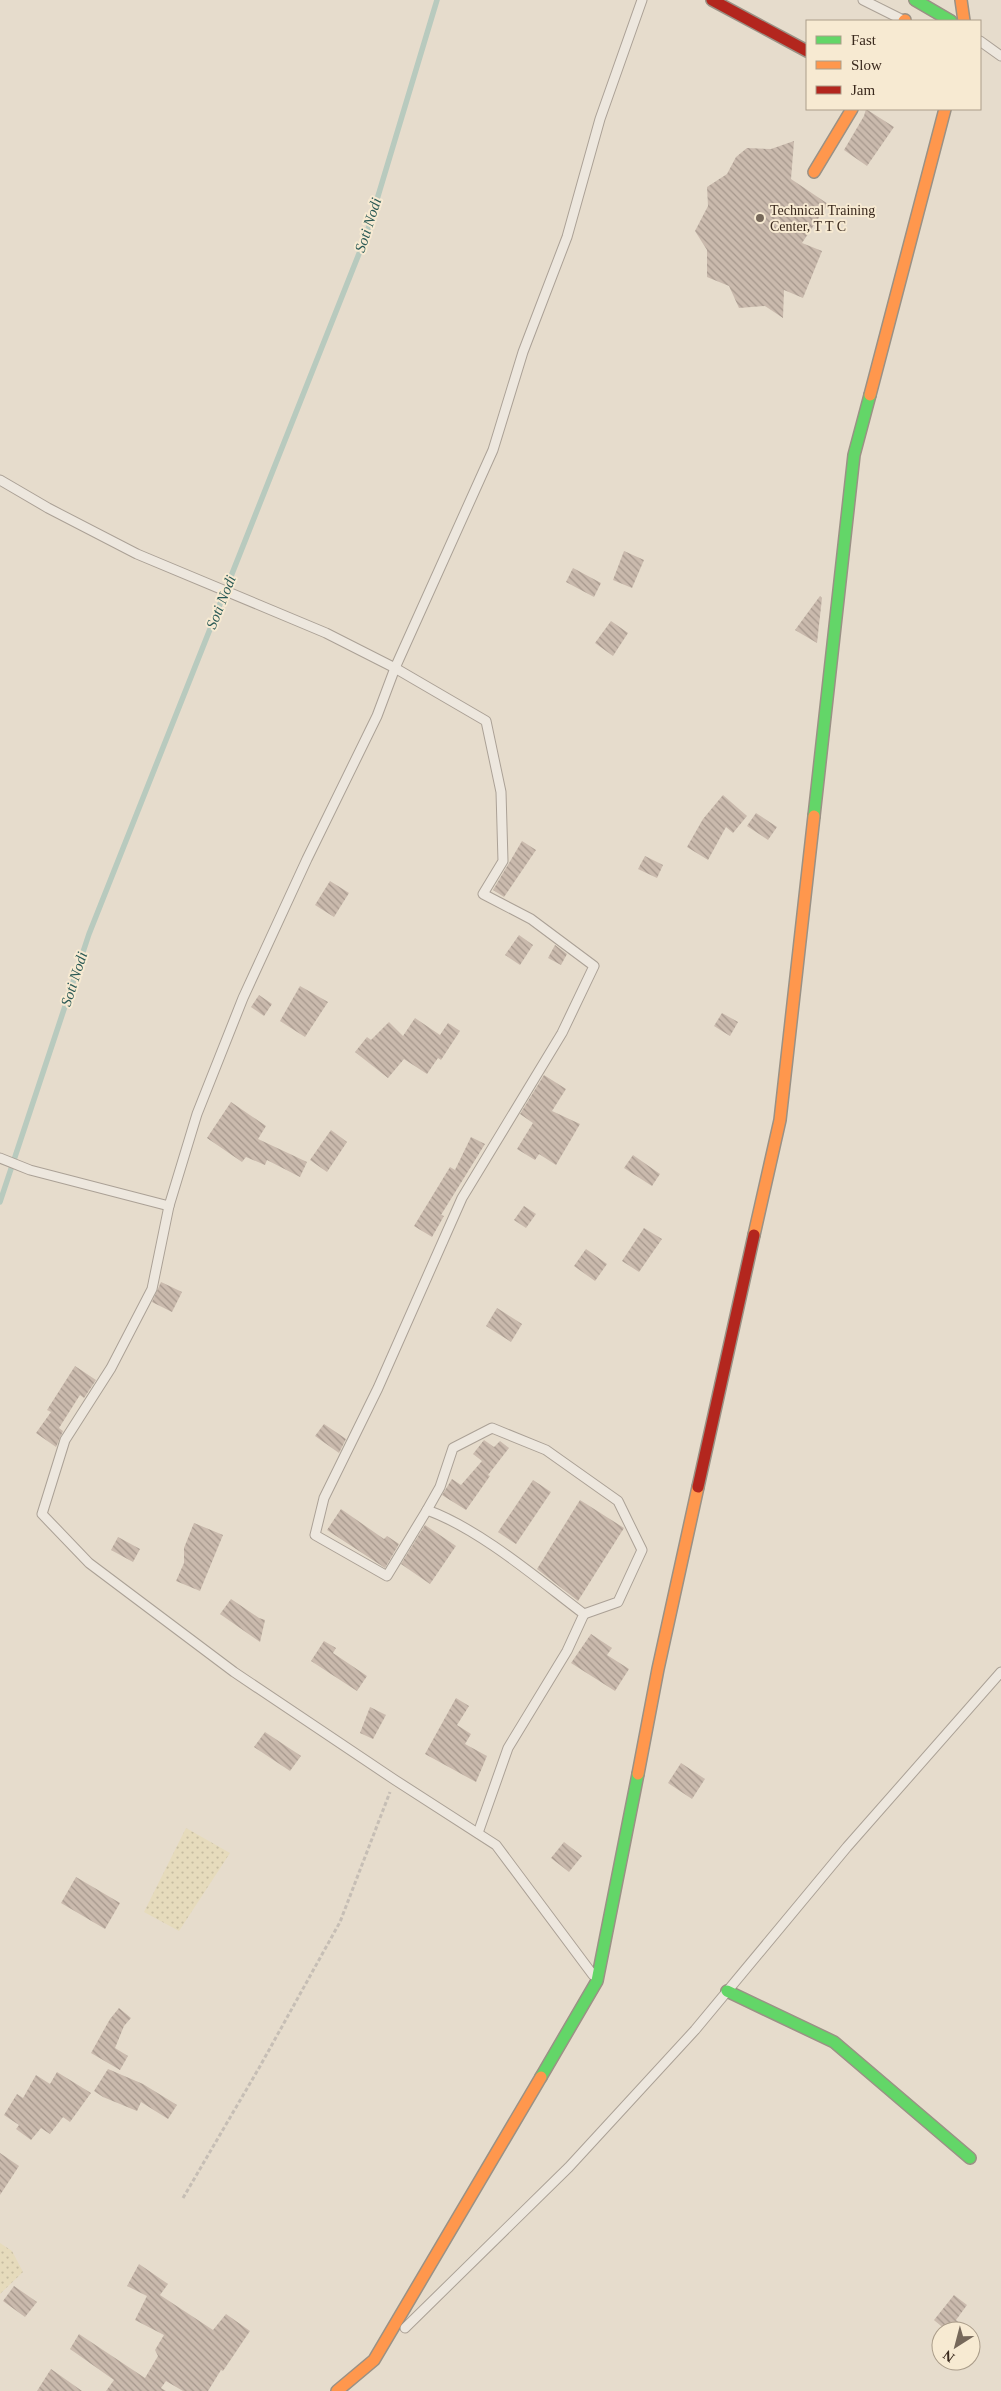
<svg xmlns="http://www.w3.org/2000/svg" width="1001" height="2391" font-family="'Times New Roman',serif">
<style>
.farmland{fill:url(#farmland-dots)}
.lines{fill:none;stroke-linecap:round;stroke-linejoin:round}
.stream{stroke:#b8cabe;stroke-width:5.5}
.building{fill:url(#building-back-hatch)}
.lane-casing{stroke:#aba196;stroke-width:11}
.fast-casing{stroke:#9a9185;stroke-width:14}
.slow-casing{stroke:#9a9185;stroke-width:14}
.jam-casing{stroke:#9a9185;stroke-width:14}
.path{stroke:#c6beb5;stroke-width:3;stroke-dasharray:4 2.5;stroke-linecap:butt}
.lane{stroke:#ede7de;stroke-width:9}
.fast{stroke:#63d668;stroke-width:11}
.slow{stroke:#ff974d;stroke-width:11}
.jam{stroke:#b3261e;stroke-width:11}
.poi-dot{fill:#76685a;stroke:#f7ead2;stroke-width:2}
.labels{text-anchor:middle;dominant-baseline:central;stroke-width:4;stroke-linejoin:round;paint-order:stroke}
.poi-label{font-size:14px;fill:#3a291d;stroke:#f7ead2;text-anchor:start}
.water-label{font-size:15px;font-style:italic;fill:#2b5a55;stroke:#f7ead2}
</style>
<defs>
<pattern id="farmland-dots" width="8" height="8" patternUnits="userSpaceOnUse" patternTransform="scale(1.25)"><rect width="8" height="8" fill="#e6dbbc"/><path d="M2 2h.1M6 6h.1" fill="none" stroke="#c6bca1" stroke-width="1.8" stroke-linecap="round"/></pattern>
<pattern id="building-back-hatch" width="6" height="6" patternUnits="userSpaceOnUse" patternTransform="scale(1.25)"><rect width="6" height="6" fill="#cabaad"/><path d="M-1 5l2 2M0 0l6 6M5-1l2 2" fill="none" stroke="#a5978c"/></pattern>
</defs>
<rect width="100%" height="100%" fill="#e6dccc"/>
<g class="farmland">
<path d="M186,1828L230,1853L179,1931L144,1912Z"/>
<path d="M0,2243L12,2251L23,2272L0,2294Z"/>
</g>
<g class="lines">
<path class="stream" d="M0,1202L89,934L366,236L437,0"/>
</g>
<g class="building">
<path d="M866,109L894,127L867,166L844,150L864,116Z"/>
<path d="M794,141L791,179L828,204L802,243L822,251L803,298L784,290L783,318L765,306L739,308L729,286L707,277V250L695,231L708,206L707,187L727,174L736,157L747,148L771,149Z"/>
<path d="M624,551L644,560L632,588L613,580Z"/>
<path d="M573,568L601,583L594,597L566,582Z"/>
<path d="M820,596L822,598L817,643L795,630Z"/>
<path d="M611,621L628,633L613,656L595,643Z"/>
<path d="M723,795L747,816L733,833L726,827L708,860L687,847L703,819Z"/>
<path d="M756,813L777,827L768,840L747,826Z"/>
<path d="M522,841L536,850L504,897L493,890Z"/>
<path d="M645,856L663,865L657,878L638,869Z"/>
<path d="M330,881L349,893L334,917L315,905Z"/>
<path d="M519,935L533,945L520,965L505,955Z"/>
<path d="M555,945L567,954L561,965L548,958Z"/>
<path d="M300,986L328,1002L305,1037L280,1021Z"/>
<path d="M259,995L272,1004L264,1016L251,1007Z"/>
<path d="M722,1013L738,1022L730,1036L714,1026Z"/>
<path d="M415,1018L440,1035L448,1023L460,1031L441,1060L438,1058L427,1074L404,1059L388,1078L355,1052L367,1037L371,1040L389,1022L403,1036Z"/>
<path d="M544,1075L566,1089L552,1111L580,1124L556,1165L539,1154L535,1160L517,1149L533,1123L520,1114Z"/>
<path d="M231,1102L266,1126L258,1139L307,1162L300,1177L267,1160L265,1165L246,1157L242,1162L207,1138Z"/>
<path d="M331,1130L347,1142L327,1172L310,1160Z"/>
<path d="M471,1137L485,1144L441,1215L444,1216L432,1237L414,1226L450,1167L455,1170Z"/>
<path d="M633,1155L660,1174L652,1186L624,1168Z"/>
<path d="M524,1206L536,1214L526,1228L514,1220Z"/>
<path d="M644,1228L662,1239L639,1272L622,1261Z"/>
<path d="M586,1249L607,1264L595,1281L574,1266Z"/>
<path d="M161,1282L182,1292L172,1312L152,1302Z"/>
<path d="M497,1308L522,1324L511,1342L486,1326Z"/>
<path d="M75,1366L96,1380L84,1398L80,1395L59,1428L63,1431L56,1447L36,1433L51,1412L47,1410Z"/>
<path d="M324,1424L346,1439L339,1453L315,1436Z"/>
<path d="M484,1440L494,1447L500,1441L509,1448L488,1475L490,1476L466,1510L442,1495L452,1479L461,1485L482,1461L473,1454Z"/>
<path d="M533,1480L551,1492L516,1544L498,1532Z"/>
<path d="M580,1500L624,1528L578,1601L537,1569Z"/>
<path d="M341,1509L384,1539L387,1536L399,1544L385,1568L327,1530Z"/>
<path d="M194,1523L223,1535L200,1591L176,1581L184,1563V1548Z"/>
<path d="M425,1525L456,1546L430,1584L401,1564Z"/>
<path d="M118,1537L140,1549L133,1562L111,1550Z"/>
<path d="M231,1599L259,1618L265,1620L260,1642L220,1614Z"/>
<path d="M591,1634L612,1648L607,1655L629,1669L615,1691L571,1663Z"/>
<path d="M324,1641L336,1648L333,1653L367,1676L357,1691L311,1661Z"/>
<path d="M456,1698L469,1706L457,1725L471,1734L465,1744L487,1756L476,1782L425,1754Z"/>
<path d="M370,1707L386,1715L373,1739L360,1733Z"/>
<path d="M265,1732L301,1756L290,1771L254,1747Z"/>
<path d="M681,1763L705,1779L692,1799L668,1783Z"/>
<path d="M564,1842L582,1856L569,1872L551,1858Z"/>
<path d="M76,1877L120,1903L105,1929L61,1903Z"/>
<path d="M119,2008L131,2018L124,2026L115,2048L128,2056L120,2070L91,2053L110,2019Z"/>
<path d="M108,2069L143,2084L177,2105L168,2119L141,2102L137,2111L103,2097L94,2091Z"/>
<path d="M57,2072L91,2093L70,2122L63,2117L50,2134L41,2128L31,2140L16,2129L19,2125L4,2115L17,2094L23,2098L36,2075L50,2084Z"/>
<path d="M0,2153L19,2166L0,2195Z"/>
<path d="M139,2264L168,2284L160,2295L213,2330L226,2314L250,2331L223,2371L221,2370L208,2391H183L166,2381L161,2388L166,2391H106L114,2380L70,2349L79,2334L145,2378L158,2356L155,2350L164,2335L135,2320L147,2296L127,2286Z"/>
<path d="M14,2286L37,2302L25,2317L3,2301Z"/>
<path d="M954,2295L967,2305L956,2320L970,2331H947L934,2320Z"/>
<path d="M51,2369L82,2391H37Z"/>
</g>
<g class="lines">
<defs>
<g id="lane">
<path d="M863,0L903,20"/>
<path d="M980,41L1001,56"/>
<path d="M0,480L48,508L137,554L326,633L395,668L486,721L501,792L503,861L483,894L531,919L594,966L562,1033L462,1198L378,1388L324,1498L315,1535L387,1576L427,1510C480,1529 539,1580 584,1614L567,1651L508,1748L478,1833"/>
<path d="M0,1158L30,1170L169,1206L197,1114L243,998L307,859L377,716L395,668L493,450L523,352L567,237L600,119L642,0"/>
<path d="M169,1206L152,1289L111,1368L65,1440L42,1514L89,1563L234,1672L395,1780L496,1845L593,1975"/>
<path d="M427,1510L440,1487L453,1448L492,1428L546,1450L618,1501L642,1550L618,1602L584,1614"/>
<path d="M405,2328L569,2167L695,2030L847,1847L1001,1672"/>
</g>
<g id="fast">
<path d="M915,0L951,21"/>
<path d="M814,816L854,455L870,395"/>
<path d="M727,1991L834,2042L970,2158"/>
<path d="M541,2077L597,1981L638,1774"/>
</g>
<g id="slow">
<path d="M961,0L964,21"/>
<path d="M904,21L905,20"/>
<path d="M814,172L852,109"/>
<path d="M870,395L945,109"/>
<path d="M754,1235L780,1120L814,816"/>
<path d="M638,1774L658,1669L698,1487"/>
<path d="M337,2391L374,2360L541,2077"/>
</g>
<g id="jam">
<path d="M712,0L807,51"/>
<path d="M698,1487L754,1235"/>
</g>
</defs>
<use href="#lane" class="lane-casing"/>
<use href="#fast" class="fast-casing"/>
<use href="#slow" class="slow-casing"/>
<use href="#jam" class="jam-casing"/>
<path class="path" d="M183,2198L259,2068L340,1922L390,1792"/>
<use href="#lane" class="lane"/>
<use href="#fast" class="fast"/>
<use href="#slow" class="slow"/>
<use href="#jam" class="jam"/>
</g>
<circle class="poi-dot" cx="760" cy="218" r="5"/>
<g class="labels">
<g class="poi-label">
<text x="770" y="210">Technical Training<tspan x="770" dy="16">Center, T T C</tspan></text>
</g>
<g class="water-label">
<text transform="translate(368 225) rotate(-72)">Soti Nodi</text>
<text transform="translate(221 602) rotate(-68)">Soti Nodi</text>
<text transform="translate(74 979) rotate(-72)">Soti Nodi</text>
</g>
</g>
<rect x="806" y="20" width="175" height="90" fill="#f7ead2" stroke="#ab9d8a"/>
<rect x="816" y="36" width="25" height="8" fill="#63d668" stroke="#ab9d8a"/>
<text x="851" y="45" font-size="15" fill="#3a291d">Fast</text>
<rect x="816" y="61" width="25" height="8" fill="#ff974d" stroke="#ab9d8a"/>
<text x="851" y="70" font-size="15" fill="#3a291d">Slow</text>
<rect x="816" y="86" width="25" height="8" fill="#b3261e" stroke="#ab9d8a"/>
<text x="851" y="95" font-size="15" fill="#3a291d">Jam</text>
<g transform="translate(956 2346) rotate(216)"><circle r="24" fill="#f7ead2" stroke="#ab9d8a"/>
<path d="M0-4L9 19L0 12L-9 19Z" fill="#76685a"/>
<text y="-8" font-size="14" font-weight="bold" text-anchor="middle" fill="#3a291d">N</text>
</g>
</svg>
